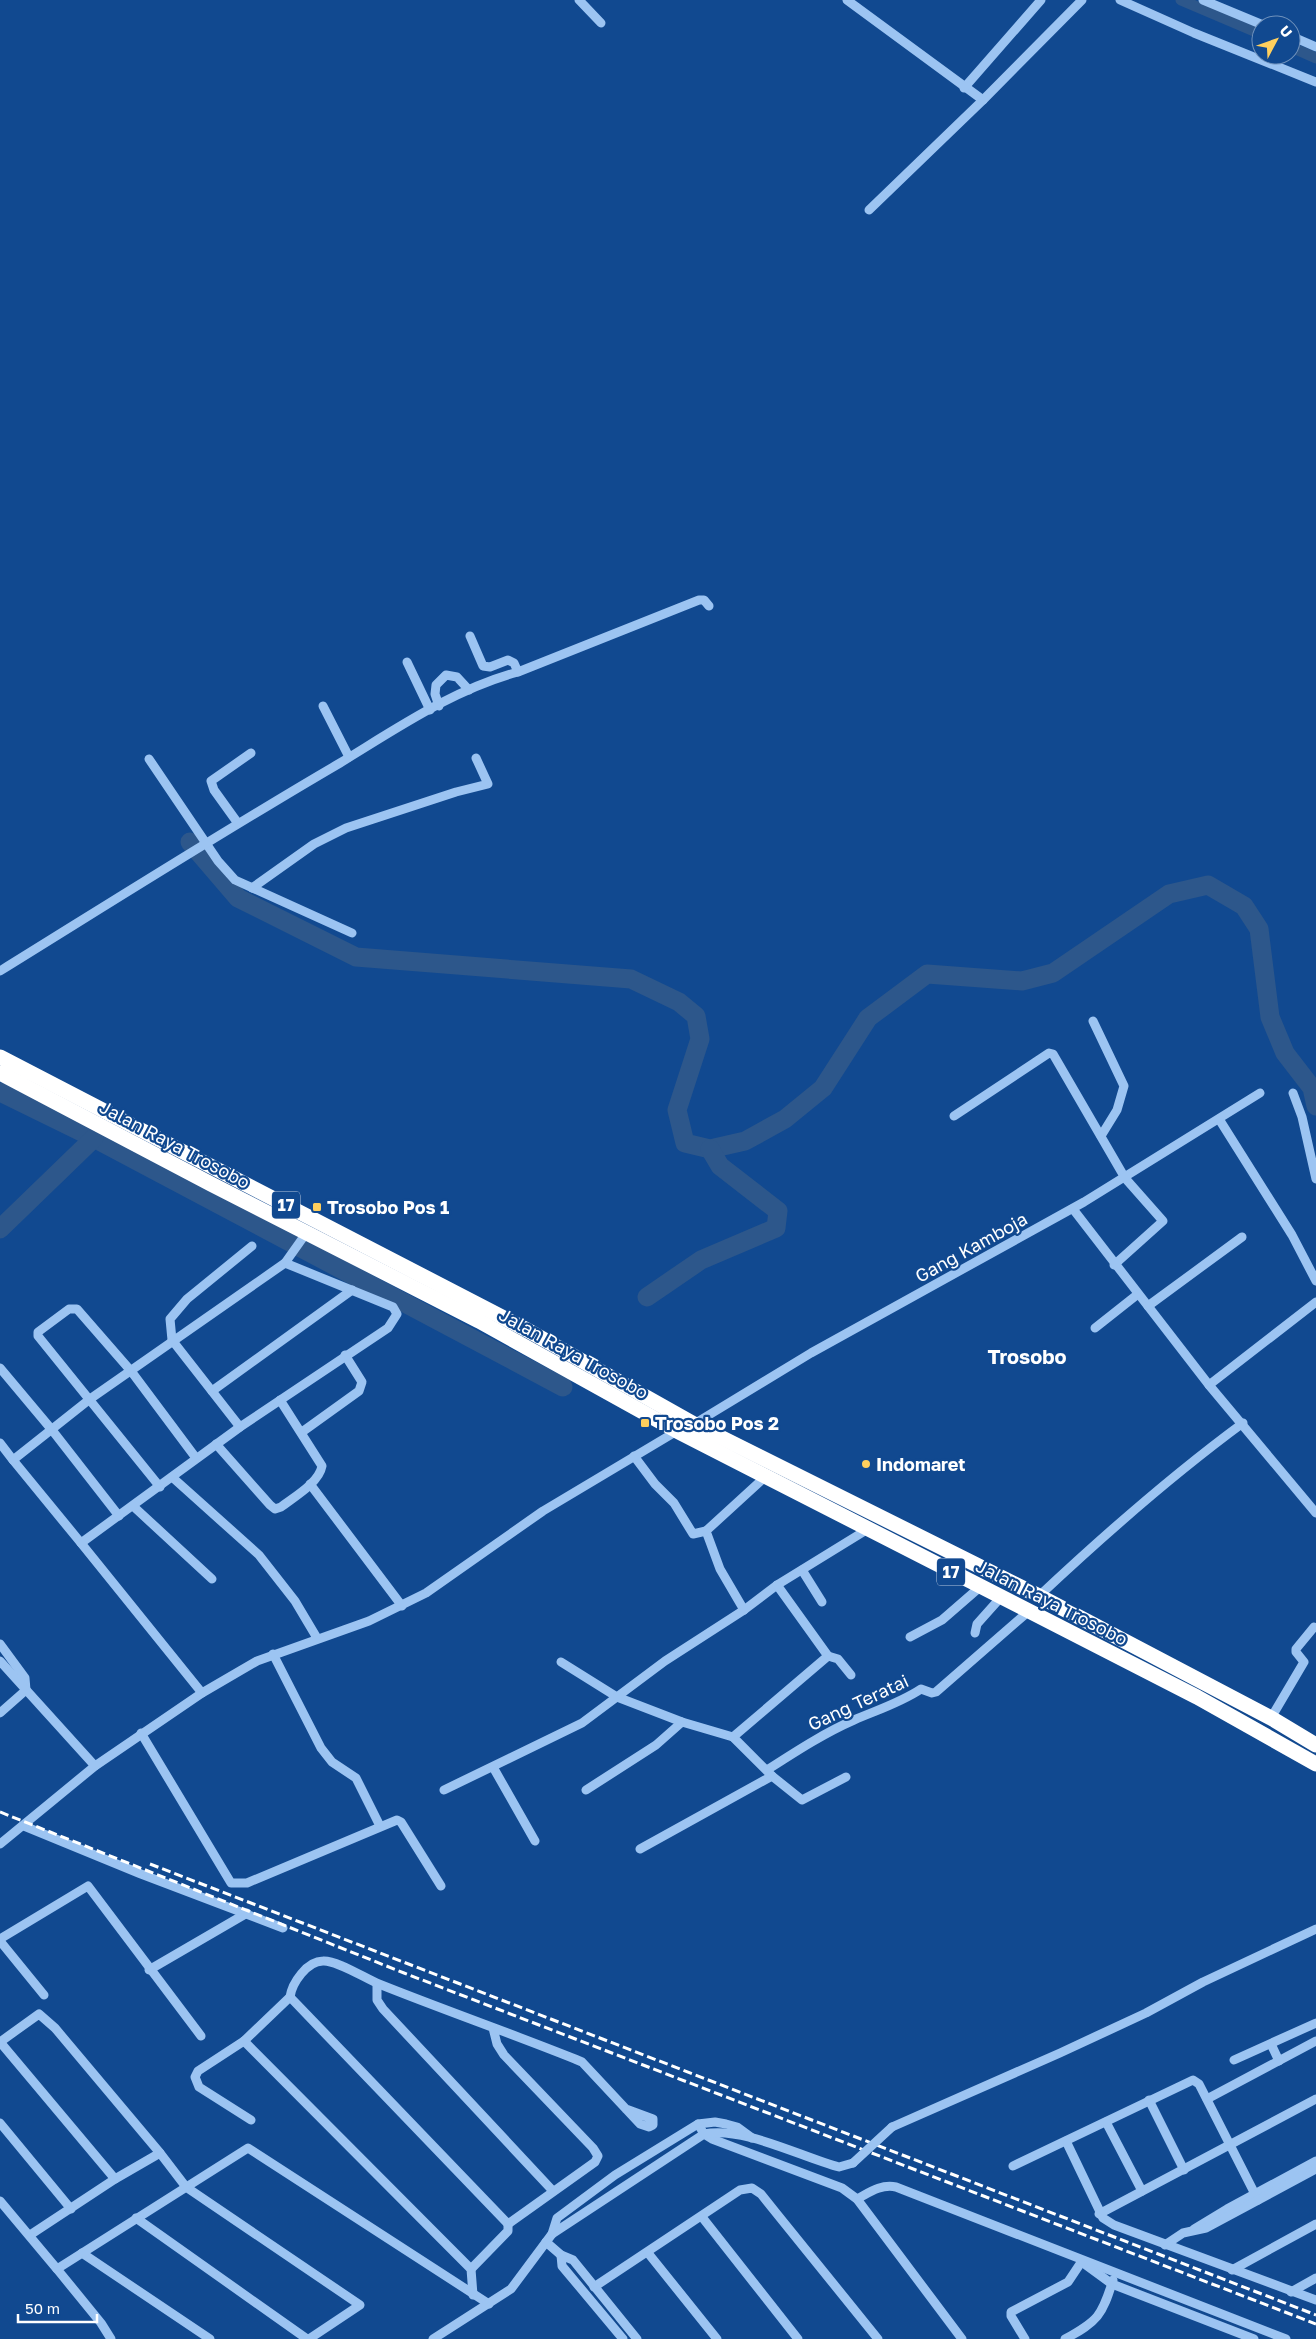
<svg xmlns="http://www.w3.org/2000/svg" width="1316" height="2339" font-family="'Golos Text',sans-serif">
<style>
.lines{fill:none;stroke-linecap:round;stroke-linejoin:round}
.canal{stroke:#2d578b;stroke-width:11}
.river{stroke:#2d578b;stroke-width:19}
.minor{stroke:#9cc4f2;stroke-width:9}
.highway{stroke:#fff;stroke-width:15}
.rail{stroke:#fff;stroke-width:3;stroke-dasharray:9 4;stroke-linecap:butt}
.minor-bridge{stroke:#9cc4f2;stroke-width:9}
.poi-dot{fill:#ffcf5d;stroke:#114990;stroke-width:2}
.labels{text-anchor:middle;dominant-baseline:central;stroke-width:4.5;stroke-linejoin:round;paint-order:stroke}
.shield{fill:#114990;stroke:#b8c8de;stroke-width:1}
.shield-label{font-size:16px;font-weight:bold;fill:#fff}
.street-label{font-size:18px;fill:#fff;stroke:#114990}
.poi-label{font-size:18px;font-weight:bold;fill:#fff;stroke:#114990;text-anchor:start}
.quarter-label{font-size:20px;font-weight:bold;fill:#fff;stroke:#114990}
</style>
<rect width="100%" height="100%" fill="#114990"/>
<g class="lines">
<g class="canal">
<path d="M1181,0L1261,34"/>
<path d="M1291,47L1316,58"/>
</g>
<g class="river">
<path d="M190,842L238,898L356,957L631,979L679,1002L696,1016L700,1039L677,1110L685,1143L710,1149L745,1141L785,1119L823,1088L868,1018L927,974L1022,981L1053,973L1169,894L1208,885L1244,906L1259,929L1270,1017L1285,1053L1312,1088L1316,1106"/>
<path d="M0,1092L94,1138L563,1387"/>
<path d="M0,1229L94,1138"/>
<path d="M647,1297L701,1260L776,1228L778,1211L720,1166L710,1149"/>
</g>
<g class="minor">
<path d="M579,0L601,23"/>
<path d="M847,0L983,100"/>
<path d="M1120,0L1194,33L1316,82"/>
<path d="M1203,0L1263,25"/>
<path d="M1291,36L1316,47"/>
<path d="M964,88L1041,0"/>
<path d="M869,210L983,100L1082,0"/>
<path d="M470,636L483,666L490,667L508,660L514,663L518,672"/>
<path d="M407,662L430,710"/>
<path d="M323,706L349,757"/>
<path d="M439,706L435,694L436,685L446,675L457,677L469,690"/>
<path d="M149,759L218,861L235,880L352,933"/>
<path d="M237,822L214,790L211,781L251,753"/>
<path d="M252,888L314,844L346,828L456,792L488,784L476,758"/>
<path d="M0,971C113,901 225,830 340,763C396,729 454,689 518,672L699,600H704L709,606"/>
<path d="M1093,1021L1124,1086L1117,1110L1101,1136"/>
<path d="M1293,1093L1302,1117L1316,1179"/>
<path d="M954,1116L1049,1053L1053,1054L1125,1178L1163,1221L1114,1265"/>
<path d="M1219,1119L1292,1235L1316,1281"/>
<path d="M1073,1209L1209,1385L1316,1513"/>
<path d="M1148,1306L1242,1237"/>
<path d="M1095,1328L1138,1294"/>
<path d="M0,1368L52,1430L119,1516"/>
<path d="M1209,1385L1316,1302"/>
<path d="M212,1391L352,1290"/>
<path d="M694,1424L811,1353L1084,1202L1260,1093"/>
<path d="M240,1427L172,1340L170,1319L187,1299L252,1246"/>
<path d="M302,1432L359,1391L362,1382L345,1355"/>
<path d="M0,1443L13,1460L90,1399L285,1263L307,1232"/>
<path d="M216,1444L270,1505L275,1509L281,1507C294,1497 319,1483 322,1466L280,1400"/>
<path d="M634,1456L655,1484L674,1503L693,1534L706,1531"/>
<path d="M13,1460L81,1543L240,1427L388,1328L397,1314L393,1307L285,1263"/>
<path d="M172,1477L259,1555L295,1601L317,1638"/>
<path d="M310,1484L402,1606"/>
<path d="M160,1487L38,1336V1332L69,1309H77L131,1371L196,1458"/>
<path d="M133,1506L212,1579"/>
<path d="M81,1543L202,1693"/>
<path d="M802,1570L822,1602"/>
<path d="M1039,1596C1104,1535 1171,1476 1243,1423"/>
<path d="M744,1610L720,1569L706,1531L765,1477"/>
<path d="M975,1633L977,1624L1002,1596"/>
<path d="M910,1637L942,1620L980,1587"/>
<path d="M0,1644L25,1678L26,1690"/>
<path d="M273,1654L321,1748L332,1762L356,1778L380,1826"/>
<path d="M828,1656L838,1659L851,1675"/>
<path d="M0,1661L95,1766"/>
<path d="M561,1662L617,1697L682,1722L733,1737"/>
<path d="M0,1713L26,1690"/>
<path d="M1271,1718L1304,1662L1296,1652V1649L1314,1627"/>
<path d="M141,1733L231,1883H247L397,1820L401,1822L441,1886"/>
<path d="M493,1767L535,1841"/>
<path d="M767,1770C795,1752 824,1733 854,1720C877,1710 900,1703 921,1689L932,1693L936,1692L1029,1611"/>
<path d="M772,1776L802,1800L846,1777"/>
<path d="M444,1790L582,1723L665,1661L744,1610L777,1585L868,1529"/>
<path d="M586,1790L656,1745L682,1722"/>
<path d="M24,1826L141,1874L283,1928"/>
<path d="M0,1844L95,1766L202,1693L257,1661L369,1621L426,1593L543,1511L677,1431"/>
<path d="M640,1849L772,1776L733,1737L828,1656L777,1585"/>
<path d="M0,1939L88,1886L201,2036"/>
<path d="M0,1941L44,1995"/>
<path d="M149,1970L247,1913"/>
<path d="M377,1984V2000L383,2009L553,2191"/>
<path d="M493,2028L497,2044L504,2055L593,2148L598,2156L595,2162L508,2224L290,1997C292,1983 307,1961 323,1961C337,1960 366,1979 379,1984C444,2010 510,2033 575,2059L582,2062L640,2124L649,2127L653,2125V2119L626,2109"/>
<path d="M244,2041L471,2269L473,2295"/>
<path d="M0,2042L39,2014L55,2028L160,2153L186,2187L360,2305L309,2339"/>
<path d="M0,2042L115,2179"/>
<path d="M1271,2044L1279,2061"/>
<path d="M1234,2060L1316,2023"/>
<path d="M1207,2099L1316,2041"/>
<path d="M1149,2100L1184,2170"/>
<path d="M251,2120L199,2087L195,2077L198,2071L244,2041L290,1997"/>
<path d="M1106,2122L1142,2191"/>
<path d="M0,2123L71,2209"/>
<path d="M698,2124L704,2134L712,2139L842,2188L857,2199L962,2339"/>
<path d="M892,2127L1060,2053L1146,2013L1203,1982L1316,1929"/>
<path d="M1066,2141L1103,2218L1114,2225L1316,2300"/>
<path d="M1013,2166L1193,2080L1199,2084L1258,2200"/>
<path d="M857,2199C870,2192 881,2184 896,2187L1286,2339"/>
<path d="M0,2201L57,2269"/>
<path d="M1099,2214L1316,2099"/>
<path d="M702,2217L798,2339"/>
<path d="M136,2218L307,2339"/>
<path d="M1194,2229L1227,2209L1316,2161"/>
<path d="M552,2234L704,2134C743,2126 801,2157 839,2167L853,2163"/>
<path d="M30,2235L115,2179L160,2153"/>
<path d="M546,2242L561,2255L573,2260L637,2339"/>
<path d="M1165,2245L1183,2233L1206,2228L1316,2169"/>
<path d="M82,2253L210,2339"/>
<path d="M648,2253L717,2339"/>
<path d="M561,2255L562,2266L623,2339"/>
<path d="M1086,2265L1112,2284L1254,2339"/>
<path d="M471,2269L508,2231V2224"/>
<path d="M1232,2270L1316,2224"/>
<path d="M594,2287L740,2190L752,2188L761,2194L777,2214L878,2339"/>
<path d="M1291,2292L1316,2278"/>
<path d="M111,2339L101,2323L57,2269L248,2148L489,2304"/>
<path d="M433,2339L511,2289L552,2234L557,2218L615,2175L698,2124L715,2122L726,2124L737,2127L752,2138"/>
<path d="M1025,2339L1011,2316V2312L1068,2282L1082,2261"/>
<path d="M1065,2339C1098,2321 1102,2316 1113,2280"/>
</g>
<g class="highway">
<path d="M0,1057L527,1330L694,1424L1039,1596L1271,1718L1316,1745"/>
<path d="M0,1073L211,1184L479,1321L677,1431L1197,1697L1316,1764"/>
</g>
<g class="rail">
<path d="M0,1812L404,1973L1316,2324"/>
<path d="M150,1864L1316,2315"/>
</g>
<path class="minor-bridge" d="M853,2163L892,2127"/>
</g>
<g class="poi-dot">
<rect x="312" y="1202" width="10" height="10" rx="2.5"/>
<rect x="640" y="1418" width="10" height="10" rx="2.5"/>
<circle cx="866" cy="1464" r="5"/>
</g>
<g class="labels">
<g class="shield">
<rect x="272" y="1191.5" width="28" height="27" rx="4"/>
<rect x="937" y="1558.5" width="28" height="27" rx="4"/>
</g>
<g class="shield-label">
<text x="286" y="1205">17</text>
<text x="951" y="1572">17</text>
</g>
<g class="street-label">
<text transform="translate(175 1144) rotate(28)">Jalan Raya Trosobo</text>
<text transform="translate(971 1247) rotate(-29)">Gang Kamboja</text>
<text transform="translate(574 1353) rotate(29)">Jalan Raya Trosobo</text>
<text transform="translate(1052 1602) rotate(27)">Jalan Raya Trosobo</text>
<text transform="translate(858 1702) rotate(-25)">Gang Teratai</text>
</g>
<g class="poi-label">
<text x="327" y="1207">Trosobo Pos 1</text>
<text x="655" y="1423">Trosobo Pos 2</text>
<text x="876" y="1464">Indomaret</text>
</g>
<g class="quarter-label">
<text x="1027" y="1356">Trosobo</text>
</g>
</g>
<g transform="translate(1276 40) rotate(49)"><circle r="24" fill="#114990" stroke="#7092bc"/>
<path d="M0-4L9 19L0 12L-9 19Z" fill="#ffcf5d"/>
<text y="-8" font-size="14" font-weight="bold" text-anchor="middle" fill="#ffffff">U</text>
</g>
<path d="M18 2314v8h79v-8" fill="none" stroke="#ffffff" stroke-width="2.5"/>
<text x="25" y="2314" font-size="15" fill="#ffffff" stroke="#114990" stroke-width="4" paint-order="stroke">50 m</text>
</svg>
